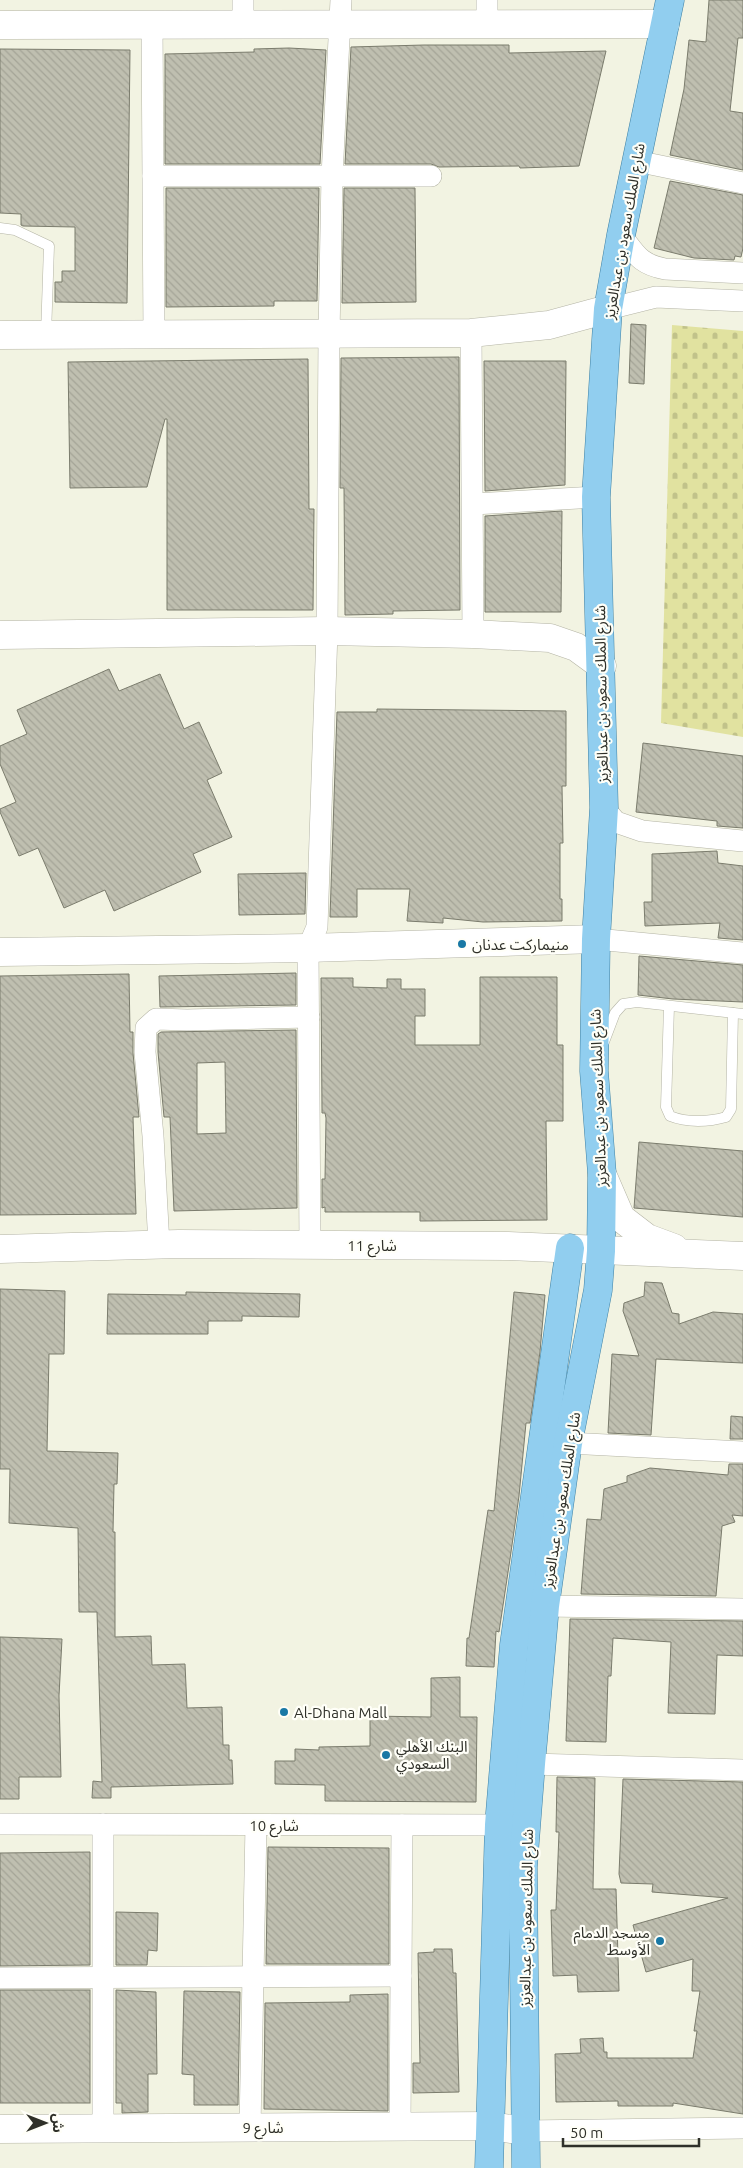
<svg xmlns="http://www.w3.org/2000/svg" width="743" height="2168" font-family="Ubuntu,'Noto Sans Arabic',sans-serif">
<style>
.cemetery{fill:url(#cemetery-stones)}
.building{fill:url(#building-back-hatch);stroke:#7b7c6d;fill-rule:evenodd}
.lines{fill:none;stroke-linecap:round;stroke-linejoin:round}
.lane-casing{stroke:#b4b4a5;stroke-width:11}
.street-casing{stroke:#b4b4a5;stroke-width:22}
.secondary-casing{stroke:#b4b4a5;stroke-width:29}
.primary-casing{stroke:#3f81a3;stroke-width:29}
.lane{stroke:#fff;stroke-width:10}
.street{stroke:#fff;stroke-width:21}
.secondary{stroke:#fff;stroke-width:28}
.primary{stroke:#91ceef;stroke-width:28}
.poi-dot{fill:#1978a5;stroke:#fffff8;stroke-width:2}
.labels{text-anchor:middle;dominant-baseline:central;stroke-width:4.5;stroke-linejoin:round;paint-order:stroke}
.street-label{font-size:15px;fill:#2f3029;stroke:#fffff8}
.poi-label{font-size:15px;fill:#2f3029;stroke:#fffff8;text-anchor:start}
</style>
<defs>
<pattern id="cemetery-stones" width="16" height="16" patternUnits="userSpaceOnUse" patternTransform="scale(1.25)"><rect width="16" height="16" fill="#e1e2a0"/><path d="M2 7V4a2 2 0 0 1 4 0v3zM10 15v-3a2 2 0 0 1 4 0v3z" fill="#c1c28a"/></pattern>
<pattern id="building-back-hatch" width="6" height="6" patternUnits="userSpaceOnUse" patternTransform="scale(1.25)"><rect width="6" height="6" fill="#bfbfb0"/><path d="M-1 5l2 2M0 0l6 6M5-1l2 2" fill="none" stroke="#a4a497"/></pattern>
</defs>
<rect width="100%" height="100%" fill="#f2f3e2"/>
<path class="cemetery" d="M672,325L743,331V737L661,723Z"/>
<g class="building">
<path d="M709,0H743V38H738L730,111L743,113V170L670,155L684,89L689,40L706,42Z"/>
<path d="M424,45H509V53L606,51L579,166L520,168L519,166L439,167L431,164H345L351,47Z"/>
<path d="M289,48L326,50L320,164H165V54L254,52V49Z"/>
<path d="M0,49L130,50L127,303L55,302V282H62V271H75V227L23,226L21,225V214L0,213Z"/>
<path d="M670,181L743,195V248L741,257L735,256L734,260L694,258L654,248Z"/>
<path d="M166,188H319L317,301H274V306L166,307Z"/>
<path d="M344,188H415L416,302L342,303Z"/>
<path d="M631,324L646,325L644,384L629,383Z"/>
<path d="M459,357L460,610L393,611V614L345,615L344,488H340L341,358Z"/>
<path d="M308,359L309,509H314L313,610H167V419H165L147,487L70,488L68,362Z"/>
<path d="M484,361H566L565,485L485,491Z"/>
<path d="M562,511L561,612H485V516Z"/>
<path d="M109,669L119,691L160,674L184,729L199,722L222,773L207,780L232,837L193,854L201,872L114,911L105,890L64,908L38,848L19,856L0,812V809L16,802L0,764V746L27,734L17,710Z"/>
<path d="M377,709L566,711V786H562L563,843H560V899H562V921L483,922L443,918V923L407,921L410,889H357V917H330L337,712H377Z"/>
<path d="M643,743L743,756V828L717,826V821L636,812Z"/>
<path d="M717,851L718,863L743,866V940L718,938L720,923L645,926L644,902H652V854Z"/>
<path d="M306,873L305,914L239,915L238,874Z"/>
<path d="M639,956L743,965V1002L673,999L638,995Z"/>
<path d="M296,973V1005L160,1007L159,976Z"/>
<path d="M129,974L130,1032H133V1053L139,1117H133L136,1214L0,1215V976Z"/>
<path d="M480,977H557V1045H563V1121H546L547,1220L420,1221V1212H325V1207L322,1208V1179H325L326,1118L325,1113H322L321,978H353V987L387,988V979H401V989H425V1016H415V1045H480Z"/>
<path d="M296,1030L297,1208L174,1211L170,1117H164L158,1052V1034L161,1032ZM225,1062L226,1133L197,1134V1063Z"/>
<path d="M639,1142L743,1151V1217L634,1208Z"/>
<path d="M645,1282L662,1283L672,1313L679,1314V1324L713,1312L743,1314V1363L656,1359L651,1435L608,1433L612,1354L639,1356L623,1311L624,1303L644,1296Z"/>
<path d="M0,1289L65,1291L64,1354H49L47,1451L118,1453L117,1484H114L113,1532H115V1637L151,1636L152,1665L185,1664L187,1708L222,1707L223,1745H229V1760H232L233,1784L111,1787V1798H92L93,1781L102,1782L97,1612H79L78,1528L9,1523L10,1469H0Z"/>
<path d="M186,1292L300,1294L299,1317L242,1316V1321H208V1334H107L108,1294L186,1295Z"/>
<path d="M514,1292L545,1295L540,1352L530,1423H526L519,1496L510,1559L499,1632L496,1631L494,1667L466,1666L467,1638H469L488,1510L494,1511Z"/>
<path d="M731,1416L743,1417V1439H730Z"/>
<path d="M729,1464H743V1516L732,1515L735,1522L722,1526L716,1596L581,1594L587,1519L601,1520L604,1489L627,1482V1476L650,1468L728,1475Z"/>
<path d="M570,1619L743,1621V1656L717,1655L715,1714L668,1713L671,1642L613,1638L611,1676H608L606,1742L566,1741Z"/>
<path d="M0,1637L62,1639L59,1696L61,1777H19V1799H0Z"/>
<path d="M460,1677V1717H477L476,1802L325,1801V1785L275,1784V1761H295V1749L319,1750V1747L370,1746V1716L431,1717V1678Z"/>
<path d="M557,1777L595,1778L593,1889H616L619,1991L578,1992L577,1975L553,1976L551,1910H556L559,1832H556Z"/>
<path d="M623,1779L743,1782V2114L673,2103V2106H618V2101L556,2102L555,2054L581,2053L580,2039L603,2038L604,2052H607V2058H693L697,2031H694L700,1991H692L693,1959L646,1972L633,1925L728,1898L652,1892L653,1884L621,1883L619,1874Z"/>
<path d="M268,1847L389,1848V1964H266Z"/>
<path d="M90,1852V1965L0,1966V1853Z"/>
<path d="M116,1912L158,1913L157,1951L148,1950L147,1965H116Z"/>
<path d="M434,1949H452L453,1973H456L459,2092L413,2093V2063H420L418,1953L434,1952Z"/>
<rect x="0" y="1990" width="90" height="113"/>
<path d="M116,1990L156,1992L157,2074H148V2112L122,2113V2103H116Z"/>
<path d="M184,1991L240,1992L238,2105H194V2075L182,2074Z"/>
<path d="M388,1994V2111L264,2109L265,2003L350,2002V1995Z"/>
</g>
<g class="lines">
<defs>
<g id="lane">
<path d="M0,228L15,230L49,246L46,335"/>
<path d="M669,1006L666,1107L670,1116C687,1123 709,1122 726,1117L731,1109L733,1013"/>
<path d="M604,1042L615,1013L623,1004L637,1002L743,1014"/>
</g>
<g id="street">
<path d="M487,0V24"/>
<path d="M152,24L154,335"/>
<path d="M243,24V0"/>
<path d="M636,161L743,183"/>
<path d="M153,176H431"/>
<path d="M621,235C636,254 639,264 665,269L743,273"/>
<path d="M608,309L656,297L743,301"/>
<path d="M471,333L473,634"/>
<path d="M473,504L596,497"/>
<path d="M604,808L616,822L642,831L743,841"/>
<path d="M596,939L743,953"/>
<path d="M159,1245L153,1136L145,1052L146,1028L156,1019L187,1020L309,1017"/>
<path d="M310,1245L308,948L317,927L327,631L329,335L332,176L341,0"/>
<path d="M568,1443L743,1452"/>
<path d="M545,1606L743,1609"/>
<path d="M531,1764L743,1770"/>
<path d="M0,1824L499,1825L507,1839"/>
<path d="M103,1824V2129"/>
<path d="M0,1978L401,1976"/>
<path d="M250,2127L256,1825"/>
<path d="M400,2127L402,1825"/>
<path d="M526,2131L743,2128"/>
</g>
<g id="secondary">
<path d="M0,25L665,24"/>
<path d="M0,335L471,333L549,325L608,309"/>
<path d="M0,635L327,631L473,634L550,638L576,647L602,666"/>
<path d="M0,952L308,948L596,939"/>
<path d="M602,1174L621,1218L647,1238L674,1248"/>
<path d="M0,1249L179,1244L508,1246L743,1256"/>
<path d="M0,2129L490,2126L526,2131"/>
</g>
<g id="primary">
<path d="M489,2168L499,1825L514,1645L570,1248"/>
<path d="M526,2168L523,1867L531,1764L545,1606L568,1443L598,1290L601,1251L602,1174L594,1071L596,939L604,808L596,497L608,309L621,235L670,0"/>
</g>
</defs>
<use href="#lane" class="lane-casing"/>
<use href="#street" class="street-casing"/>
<use href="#secondary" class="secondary-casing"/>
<use href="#primary" class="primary-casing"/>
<use href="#lane" class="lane"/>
<use href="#street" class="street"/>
<use href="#secondary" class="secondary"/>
<use href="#primary" class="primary"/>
</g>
<g class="poi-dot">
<circle cx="462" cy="944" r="5"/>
<circle cx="284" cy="1712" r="5"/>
<circle cx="386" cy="1755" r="5"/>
<circle cx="660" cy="1941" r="5"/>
</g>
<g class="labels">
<g class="street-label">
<text transform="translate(624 231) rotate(-80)">شارع الملك سعود بن عبدالعزيز</text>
<text transform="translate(601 694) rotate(-91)">شارع الملك سعود بن عبدالعزيز</text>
<text transform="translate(598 1098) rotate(-92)">شارع الملك سعود بن عبدالعزيز</text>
<text x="372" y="1245">شارع 11</text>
<text transform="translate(561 1500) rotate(-81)">شارع الملك سعود بن عبدالعزيز</text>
<text x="274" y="1825">شارع 10</text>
<text transform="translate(526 1918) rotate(-89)">شارع الملك سعود بن عبدالعزيز</text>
<text x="263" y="2127">شارع 9</text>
</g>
<g class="poi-label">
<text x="472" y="944">منيماركت عدنان</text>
<text x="294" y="1712">Al-Dhana Mall</text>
<text x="396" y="1746">البنك الأهلي<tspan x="396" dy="17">السعودي</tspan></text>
<text x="650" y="1932" text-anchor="end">مسجد الدمام<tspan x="650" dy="17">الأوسط</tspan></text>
</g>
</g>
<g transform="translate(45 2123) rotate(90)" stroke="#fffff8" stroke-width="4" paint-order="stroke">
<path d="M0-4L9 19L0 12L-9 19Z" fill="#2f3029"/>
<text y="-8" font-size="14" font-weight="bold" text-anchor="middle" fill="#2f3029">ش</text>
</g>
<path d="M563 2138v8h136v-8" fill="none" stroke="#2f3029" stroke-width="2.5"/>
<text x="570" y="2138" font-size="15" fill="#2f3029" stroke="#fffff8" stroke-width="4" paint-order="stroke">50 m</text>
</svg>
